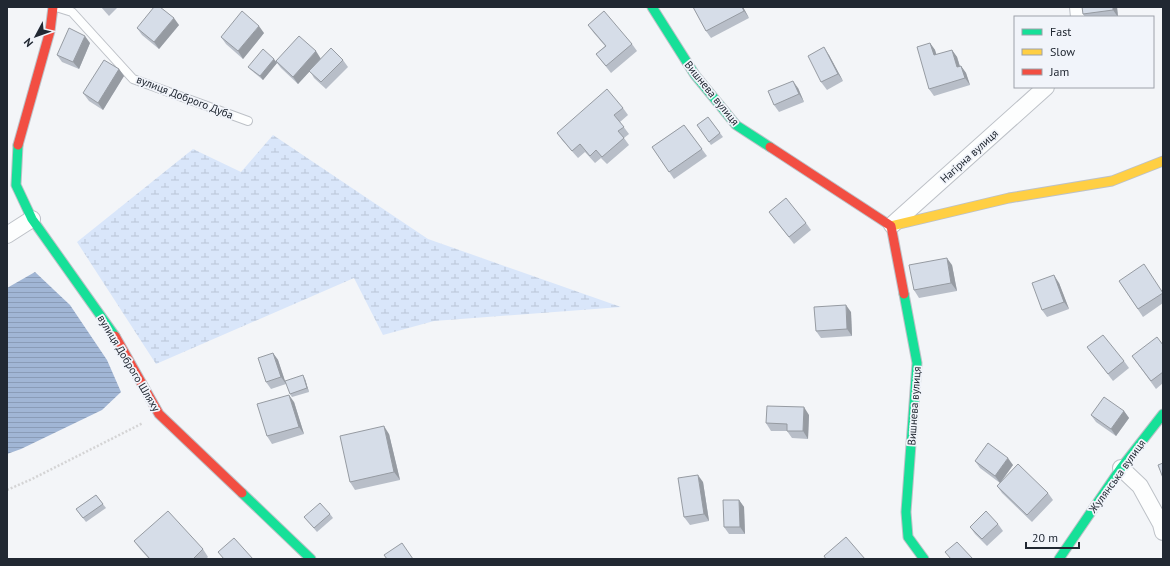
<svg xmlns="http://www.w3.org/2000/svg" width="1170" height="566" font-family="'PT Sans',sans-serif">
<style>
.wetland{fill:url(#wetland-marsh)}
.water{fill:url(#water-rules)}
.lines{fill:none;stroke-linecap:round;stroke-linejoin:round}
.lane-casing{stroke:#bdc1c7;stroke-width:10}
.street-casing{stroke:#bdc1c7;stroke-width:18}
.fast-casing{stroke:#bdc1c7;stroke-width:11}
.slow-casing{stroke:#bdc1c7;stroke-width:11}
.jam-casing{stroke:#bdc1c7;stroke-width:11}
.path{stroke:#d4d4d5;stroke-width:2.5;stroke-dasharray:2 2;stroke-linecap:butt}
.lane{stroke:#fdfefe;stroke-width:8}
.street{stroke:#fdfefe;stroke-width:16}
.fast{stroke:#16e098;stroke-width:9}
.slow{stroke:#ffcf43;stroke-width:9}
.jam{stroke:#f24e42;stroke-width:9}
.wall{fill:#b8bec8}
.shaded-wall{fill:#969ba2}
.building{fill:#d6dde8;stroke:#969ba2}
.labels{text-anchor:middle;dominant-baseline:central;stroke-width:3.5;stroke-linejoin:round;paint-order:stroke}
.street-label{font-size:11px;fill:#212832;stroke:#f1f4fa}
</style>
<defs>
<pattern id="wetland-marsh" width="20" height="14" patternUnits="userSpaceOnUse"><rect width="20" height="14" fill="#d9e6fa"/><path d="M1 5h8M5 5V1M11 12h8M15 12V8" fill="none" stroke="#bac5d7"/></pattern>
<pattern id="water-rules" width="6" height="5" patternUnits="userSpaceOnUse"><rect width="6" height="5" fill="#a1b6d5"/><path d="M0 2.5h6" fill="none" stroke="#8a9cb7"/></pattern>
</defs>
<rect width="100%" height="100%" fill="#f3f5f8"/>
<path class="wetland" d="M273,135L428,239L621,307L434,321L383,335L354,278L156,364L77,242L193,149L241,172Z"/>
<path class="water" d="M35,272L70,305L107,360L121,392L102,410L21,449L7,454V288Z"/>
<g class="lines">
<defs>
<path id="lane" d="M56,7L72,12L133,79L248,121"/>
<g id="street">
<path d="M1078,7L1079,17"/>
<path d="M892,225L1046,87"/>
<path d="M7,235L32,219"/>
<path d="M1121,468L1140,486L1161,524L1163,532"/>
</g>
<g id="fast">
<path d="M652,7L695,75L736,125L770,147"/>
<path d="M18,145L16,185L32,219L115,336"/>
<path d="M904,294L917,363L906,512L908,537L924,559"/>
<path d="M242,493L311,559"/>
<path d="M1059,559L1121,468L1163,414"/>
</g>
<path id="slow" d="M891,226L1009,198L1112,181L1163,161"/>
<g id="jam">
<path d="M18,145L50,31L53,7"/>
<path d="M770,147L891,226L904,294"/>
<path d="M115,336L159,414L242,493"/>
</g>
</defs>
<use href="#lane" class="lane-casing"/>
<use href="#street" class="street-casing"/>
<use href="#fast" class="fast-casing"/>
<use href="#slow" class="slow-casing"/>
<use href="#jam" class="jam-casing"/>
<path class="path" d="M7,490L32,479L143,423"/>
<use href="#lane" class="lane"/>
<use href="#street" class="street"/>
<use href="#fast" class="fast"/>
<use href="#slow" class="slow"/>
<use href="#jam" class="jam"/>
</g>
<g class="wall">
<path d="M101,7H118L109,16Z"/>
<path d="M693,7H743L749,18L711,38L706,31Z"/>
<path d="M1082,7H1117L1118,17H1085L1083,14Z"/>
<path d="M179,25L159,49L142,35L137,28Z"/>
<path d="M588,25L632,44L637,51L611,73L596,54L605,46L593,32Z"/>
<path d="M264,33L243,59L226,44L221,37Z"/>
<path d="M90,43L79,69L62,62L57,55Z"/>
<path d="M930,43L935,50L936,55L952,50L957,57L960,66H961L966,73L970,85L934,96L929,89Z"/>
<path d="M829,55L843,81L827,90L821,82Z"/>
<path d="M321,59L343,60L348,67L326,89L314,78L310,71L298,84L281,68L277,63L263,80L251,70L248,67L276,61Z"/>
<path d="M119,69L124,76L103,110L89,101L83,93Z"/>
<path d="M798,88L804,102L779,112L774,105Z"/>
<path d="M623,108L628,115L620,122L629,134L624,138L629,145L607,164L601,158L595,163L585,152L578,158L562,140L557,133Z"/>
<path d="M708,117L723,137L711,145L697,125Z"/>
<path d="M684,125L707,156L674,179L652,147Z"/>
<path d="M769,212L806,223L811,230L794,244Z"/>
<path d="M952,265L957,291L919,298L914,290Z"/>
<path d="M1119,281L1163,292V303L1143,317Z"/>
<path d="M1059,283L1069,309L1047,317L1042,310Z"/>
<path d="M851,312L852,336L821,338L816,331Z"/>
<path d="M1163,345V383L1156,389L1132,356Z"/>
<path d="M1087,347L1124,361L1129,368L1113,381Z"/>
<path d="M273,353L278,360L286,384L271,389L266,382Z"/>
<path d="M305,379L309,392L292,397L290,394Z"/>
<path d="M294,402L304,434L272,444L267,436Z"/>
<path d="M1124,411L1129,418L1116,436L1096,422L1091,415Z"/>
<path d="M809,415L808,439L792,438L787,431H771L766,423Z"/>
<path d="M389,434L400,480L355,490L350,482Z"/>
<path d="M975,461L1013,465L1001,482L1048,493L1053,500L1032,522L1002,493L997,486L1000,483L980,468Z"/>
<path d="M703,482L709,521L690,525L684,517Z"/>
<path d="M96,495L106,508L86,522L76,509Z"/>
<path d="M739,500L744,507L745,534H729L724,527Z"/>
<path d="M330,514L333,518L317,532L304,517Z"/>
<path d="M998,524L1003,531L987,546L975,534L970,527Z"/>
<path d="M134,541L203,549L208,557L206,559H149L140,549Z"/>
</g>
<g class="shaded-wall">
<path d="M742,7H743L749,18L744,11Z"/>
<path d="M1113,7H1117L1118,17L1113,10Z"/>
<path d="M174,18L179,25L159,49L154,42Z"/>
<path d="M259,26L264,33L243,59L238,51Z"/>
<path d="M85,36L90,43L79,69L73,62Z"/>
<path d="M930,43L935,50L939,63L934,55Z"/>
<path d="M824,47L829,55L843,81L838,74Z"/>
<path d="M952,50L957,57L962,74L957,67Z"/>
<path d="M316,51L321,59L298,84L293,77Z"/>
<path d="M274,59L277,63L263,80L260,76Z"/>
<path d="M961,66L966,73L970,85L965,78Z"/>
<path d="M119,69L124,76L103,110L98,103Z"/>
<path d="M793,81L798,88L804,102L799,94Z"/>
<path d="M947,258L952,265L957,291L951,283Z"/>
<path d="M1054,275L1059,283L1069,309L1064,302Z"/>
<path d="M846,305L851,312L852,336L847,329Z"/>
<path d="M273,353L278,360L286,384L281,377Z"/>
<path d="M303,375L305,379L309,392L307,388Z"/>
<path d="M289,395L294,402L304,434L299,427Z"/>
<path d="M804,407L809,415L808,439L803,431Z"/>
<path d="M1124,411L1129,418L1116,436L1111,429Z"/>
<path d="M384,426L389,434L400,480L394,472Z"/>
<path d="M1008,458L1013,465L1000,483L995,476Z"/>
<path d="M698,475L703,482L709,521L704,514Z"/>
<path d="M739,500L744,507L745,534L740,527Z"/>
</g>
<g class="building">
<path d="M154,7H160L174,18L154,42L137,28Z"/>
<path d="M693,7H742L744,11L706,31Z"/>
<path d="M1082,7H1113V10L1083,14Z"/>
<path d="M242,11L259,26L238,51L221,37Z"/>
<path d="M604,11L632,44L606,66L596,54L606,46L588,25Z"/>
<path d="M69,28L85,36L73,62L57,55Z"/>
<path d="M299,36L316,51L293,77L276,61Z"/>
<path d="M930,43L934,55L952,50L957,67L961,66L965,78L929,89L917,47Z"/>
<path d="M824,47L838,74L821,82L808,56Z"/>
<path d="M331,48L343,60L321,82L309,71Z"/>
<path d="M263,49L274,59L260,76L248,67Z"/>
<path d="M104,60L119,69L98,103L83,93Z"/>
<path d="M793,81L799,94L774,105L768,91Z"/>
<path d="M607,89L623,108L614,115L624,127L618,131L624,138L602,157L596,150L590,156L580,144L572,151L557,133Z"/>
<path d="M708,117L720,133L709,142L697,125Z"/>
<path d="M684,125L702,149L669,172L652,147Z"/>
<path d="M786,198L806,223L789,237L769,212Z"/>
<path d="M947,258L951,283L914,290L909,265Z"/>
<path d="M1144,264L1163,293L1138,309L1119,281Z"/>
<path d="M1054,275L1064,302L1042,310L1032,283Z"/>
<path d="M846,305L847,329L816,331L814,307Z"/>
<path d="M1103,335L1124,361L1108,374L1087,347Z"/>
<path d="M1157,337L1163,345V372L1151,381L1132,356Z"/>
<path d="M273,353L281,377L266,382L258,358Z"/>
<path d="M303,375L307,388L290,394L285,381Z"/>
<path d="M289,395L299,427L267,436L257,404Z"/>
<path d="M1104,397L1124,411L1111,429L1091,415Z"/>
<path d="M767,406L804,407L803,431H787V424L766,423Z"/>
<path d="M384,426L394,472L350,482L340,436Z"/>
<path d="M988,443L1008,458L995,476L975,461Z"/>
<path d="M1163,463V478L1158,465Z"/>
<path d="M1018,464L1048,493L1027,515L997,486Z"/>
<path d="M698,475L704,514L684,517L678,478Z"/>
<path d="M96,495L103,504L83,518L76,509Z"/>
<path d="M723,500H739L740,527H724Z"/>
<path d="M320,503L330,514L314,528L304,517Z"/>
<path d="M168,511L203,549L193,559H150L134,541Z"/>
<path d="M986,511L998,524L982,539L970,527Z"/>
<path d="M846,537L865,559H826L824,556Z"/>
<path d="M234,538L253,559H224L218,552Z"/>
<path d="M957,542L973,559H951L945,552Z"/>
<path d="M402,543L413,559H387L384,555Z"/>
</g>
<g class="labels">
<g class="street-label">
<text transform="translate(712 93) rotate(51)">Вишнева вулиця</text>
<text transform="translate(185 97) rotate(21)">вулиця Доброго Дуба</text>
<text transform="translate(969 156) rotate(-42)">Нагірна вулиця</text>
<text transform="translate(129 363) rotate(59)">вулиця Доброго Шляху</text>
<text transform="translate(914 406) rotate(-86)">Вишнева вулиця</text>
<text transform="translate(1117 476) rotate(-54)">Жулянська вулиця</text>
</g>
</g>
<rect width="1170" height="566" fill="none" stroke="#212832" stroke-width="16"/>
<rect x="1014" y="16" width="140" height="72" fill="#f1f4fa" stroke="#9ea2aa"/>
<rect x="1022" y="29" width="20" height="6" fill="#16e098" stroke="#9ea2aa"/>
<text x="1050" y="36" font-size="12" fill="#212832">Fast</text>
<rect x="1022" y="49" width="20" height="6" fill="#ffcf43" stroke="#9ea2aa"/>
<text x="1050" y="56" font-size="12" fill="#212832">Slow</text>
<rect x="1022" y="69" width="20" height="6" fill="#f24e42" stroke="#9ea2aa"/>
<text x="1050" y="76" font-size="12" fill="#212832">Jam</text>
<g transform="translate(36 36) rotate(229)" stroke="#f1f4fa" stroke-width="3" paint-order="stroke">
<path d="M0-3L7 15L0 10L-7 15Z" fill="#212832"/>
<text y="-6" font-size="11" font-weight="bold" text-anchor="middle" fill="#212832">N</text>
</g>
<path d="M1026 542v6h53v-6" fill="none" stroke="#212832" stroke-width="2"/>
<text x="1032" y="542" font-size="12" fill="#212832" stroke="#f1f4fa" stroke-width="3" paint-order="stroke">20 m</text>
</svg>
